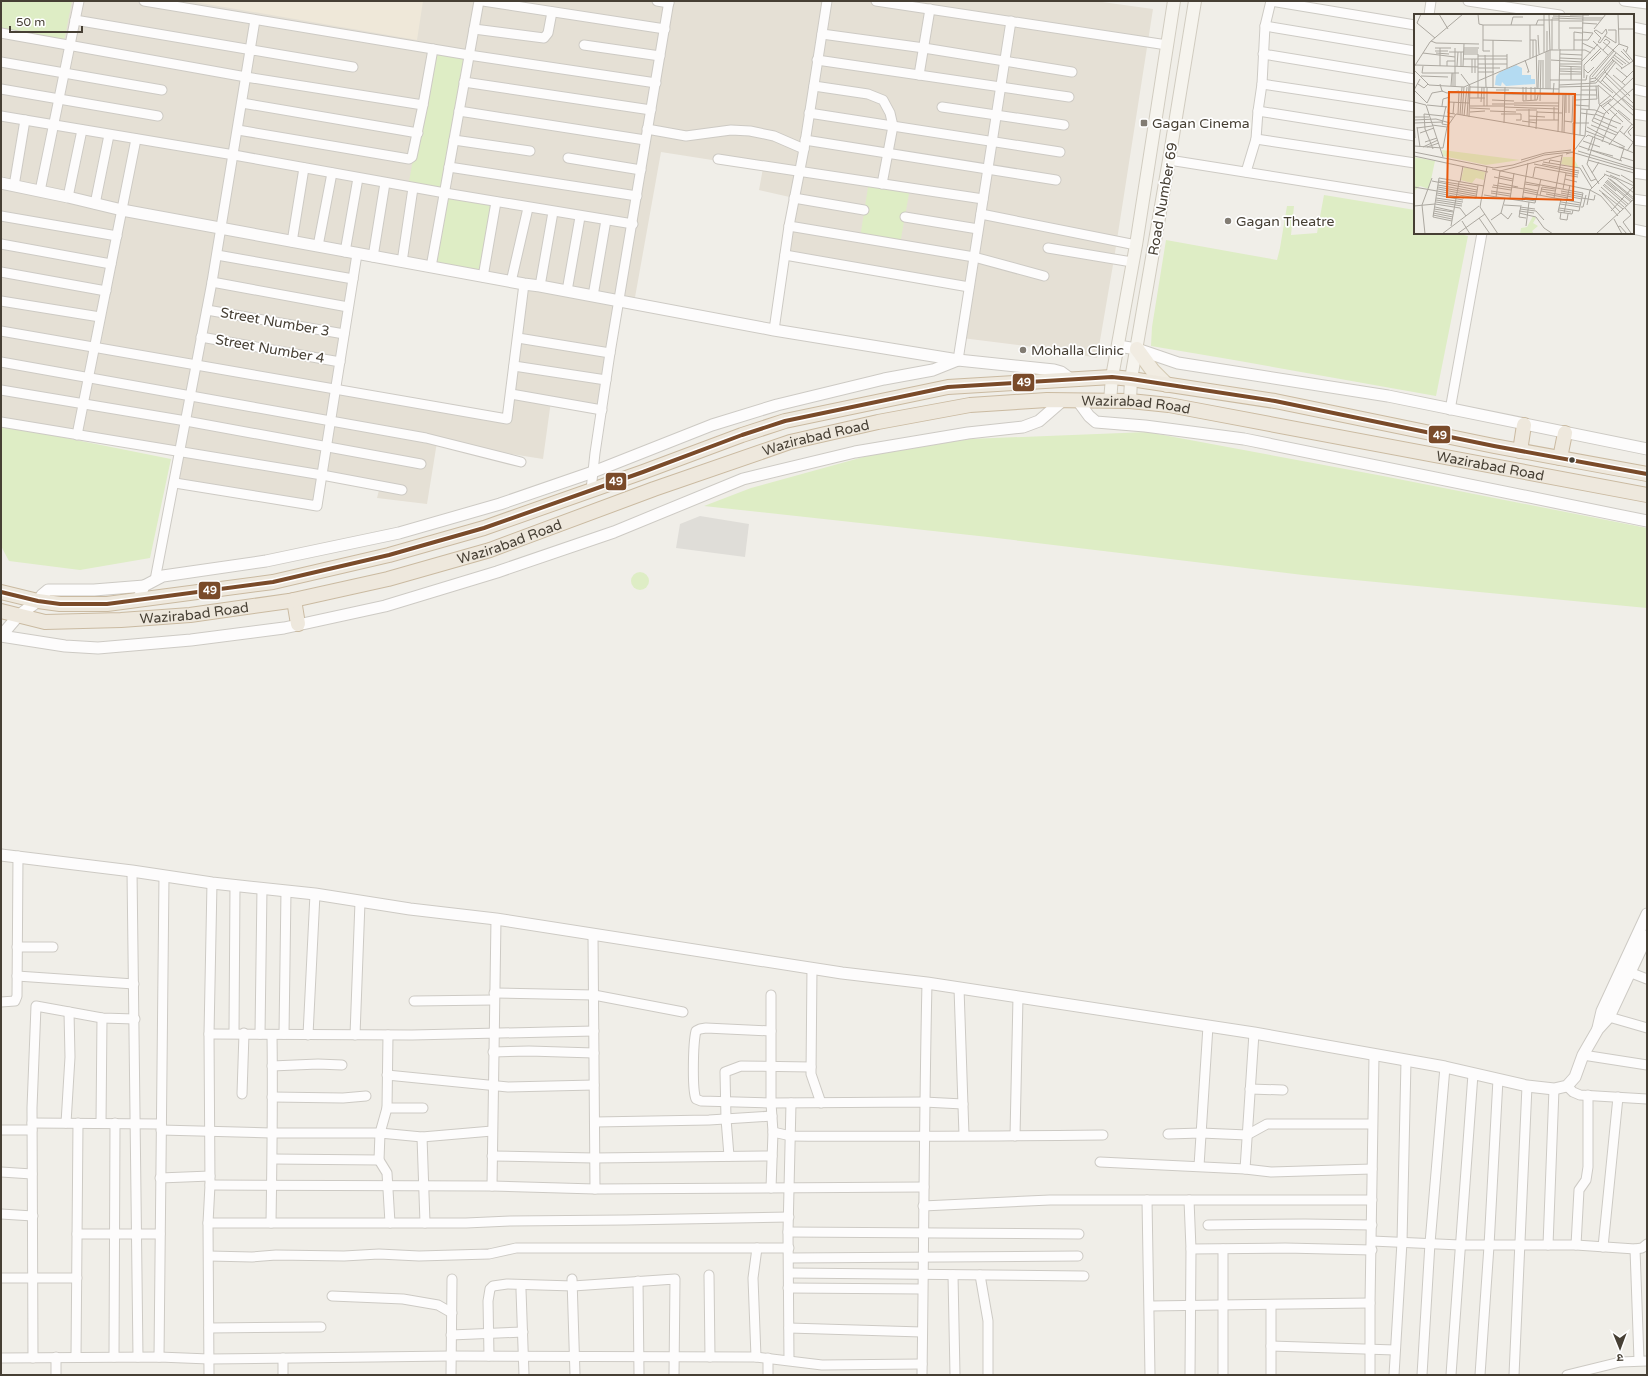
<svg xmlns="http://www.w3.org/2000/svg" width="1648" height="1376" font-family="'Varela Round','Noto Sans Devanagari',sans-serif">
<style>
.residential{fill:#e5e0d5;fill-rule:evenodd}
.education{fill:#efe8d9}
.green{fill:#deedc5}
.parking{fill:#dfddd8}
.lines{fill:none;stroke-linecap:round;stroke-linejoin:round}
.minor-casing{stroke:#cdcac4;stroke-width:11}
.tertiary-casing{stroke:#cdcac4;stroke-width:13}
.secondary-casing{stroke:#d1ccc0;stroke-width:14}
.primary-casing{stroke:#d4cab4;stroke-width:16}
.trunk-casing{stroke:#cabaa1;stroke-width:16}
.minor{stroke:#fdfcfc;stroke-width:9}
.tertiary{stroke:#fdfcfc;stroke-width:11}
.secondary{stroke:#f6f4ee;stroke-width:12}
.primary{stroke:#f1ece2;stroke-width:14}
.trunk{stroke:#eee8dd;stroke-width:14}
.bus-1-casing{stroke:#fff;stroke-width:7}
.bus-1{stroke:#7a4b2a;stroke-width:4}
.poi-dot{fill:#827c73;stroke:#fff;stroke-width:1.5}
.bus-dot{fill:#463f34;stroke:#fff;stroke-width:1.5}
.labels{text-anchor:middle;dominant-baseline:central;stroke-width:3.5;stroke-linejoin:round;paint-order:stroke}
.poi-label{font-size:14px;fill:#463f34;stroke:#fff;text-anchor:start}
.street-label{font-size:14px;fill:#463f34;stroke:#fff}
.inset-road{fill:none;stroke:#aca8a0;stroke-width:1}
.view{fill:#e8590c;fill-opacity:0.15;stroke:#e8590c;stroke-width:2}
.inset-edge{fill:none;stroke:#463f34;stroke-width:2}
.line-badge{stroke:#fff;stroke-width:1.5}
.badge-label{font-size:11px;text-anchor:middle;font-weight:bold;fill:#fff}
</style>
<rect width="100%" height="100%" fill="#f0eee8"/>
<path class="residential" d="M1,1H1095L1153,9L1114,259L1097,358L1049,349L962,338L969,287L785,255L794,198L759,190L763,168L661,152L634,303L619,301L602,410L551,401L543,459L437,442L427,504L377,498L380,486L322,475L317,506L175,483L181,452L1,422ZM357,254L524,285L507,419L335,390Z"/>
<path class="education" d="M189,1H423L417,40Z"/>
<g class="green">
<path d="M1,1H72L64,41L1,31Z"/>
<path d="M433,49L469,55L445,193L496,202L483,277L431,267L445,194L408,187Z"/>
<path d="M869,181L910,188L900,244L860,238Z"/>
<path d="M1324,195L1415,210V233H1455L1468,236L1436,396L1234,360L1151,346L1152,327L1166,240L1277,260L1280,248L1287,206H1294L1291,235L1317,233Z"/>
<path d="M1,425L171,459L150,558L80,570L9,561L1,546Z"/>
<path d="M1147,432L1383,476L1647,528V608L1303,575L988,537L704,506L751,488L867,456L969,439Z"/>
<circle cx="640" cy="581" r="9"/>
</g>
<path class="parking" d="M700,516L749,524L745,557L676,548L680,524Z"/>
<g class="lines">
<defs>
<g id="minor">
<path d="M144,1L469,55L656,83"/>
<path d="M483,1L665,29"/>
<path d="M657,1L669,3"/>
<path d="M876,1L1167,45"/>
<path d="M1271,1L1415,25"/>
<path d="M1468,1L1560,15"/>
<path d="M1624,1L1647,4"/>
<path d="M1429,15L1431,1"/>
<path d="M75,20L353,67"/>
<path d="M1265,26L1415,51"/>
<path d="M1633,27L1647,30"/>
<path d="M474,29L544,38L548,33L552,12"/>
<path d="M1,33L246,77L423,105L433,49"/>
<path d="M822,34L924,48L1072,72"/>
<path d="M584,45L660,56"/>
<path d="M1263,54L1415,79"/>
<path d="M817,60L1069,97"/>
<path d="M1633,60L1647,63"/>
<path d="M1,62L162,90"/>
<path d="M919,75L930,9"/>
<path d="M464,82L651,110"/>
<path d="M1262,84L1415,107"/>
<path d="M814,86L868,94L883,100L890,113L893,126L882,184"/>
<path d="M1,89L158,116"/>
<path d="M1633,89L1647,92"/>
<path d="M242,103L418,133"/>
<path d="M942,107L1064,125"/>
<path d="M459,111L645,140"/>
<path d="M1258,111L1415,136"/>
<path d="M809,113L1060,152"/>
<path d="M1633,114L1647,116"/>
<path d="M1,116L234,155L445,193L633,224"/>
<path d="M647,129L686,136L731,130L750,131L774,136L804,149"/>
<path d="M238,130L409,159L412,157L423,105"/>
<path d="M1256,139L1415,163"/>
<path d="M454,140L530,151"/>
<path d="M805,140L1056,180"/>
<path d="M1633,140L1647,142"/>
<path d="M568,158L641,170"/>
<path d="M718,159L983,199"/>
<path d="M1169,160L1415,199"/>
<path d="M449,167L637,196"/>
<path d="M1246,172L1256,139L1258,111L1262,84L1265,26L1271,1"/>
<path d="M1633,173L1647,175"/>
<path d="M14,186L25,120"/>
<path d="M40,191L79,1"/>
<path d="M68,197L82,130"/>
<path d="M794,198L864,210"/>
<path d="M1633,199L1647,201"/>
<path d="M95,204L109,135"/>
<path d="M981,214L1136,245"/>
<path d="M1,216L117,236"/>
<path d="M905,217L978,229"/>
<path d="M789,226L974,257L1044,276"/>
<path d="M1633,229L1647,232"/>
<path d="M292,242L304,168"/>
<path d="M1,244L111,264"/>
<path d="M318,246L332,173"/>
<path d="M1048,248L1132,262"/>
<path d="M345,252L358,178"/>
<path d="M217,255L353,279"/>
<path d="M785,255L969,287"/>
<path d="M373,257L385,183"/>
<path d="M402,262L413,188"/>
<path d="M431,267L479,1"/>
<path d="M1,272L106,291"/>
<path d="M483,277L496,202"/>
<path d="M212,282L348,307"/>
<path d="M511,282L528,208"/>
<path d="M540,286L553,212"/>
<path d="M567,291L580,217"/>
<path d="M593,296L606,220"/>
<path d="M1,301L100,317"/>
<path d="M207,310L344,334"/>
<path d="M774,330L789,226L804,149L827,1"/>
<path d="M1,331L507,419L524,284"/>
<path d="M201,337L340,362"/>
<path d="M518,338L610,353"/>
<path d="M958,360L1011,21"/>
<path d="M1,362L426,438L521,462"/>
<path d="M514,366L606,380"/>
<path d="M1,390L186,421L421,464"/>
<path d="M511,394L602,410"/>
<path d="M1450,410L1482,233"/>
<path d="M1,422L322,475L402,490"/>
<path d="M77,435L136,139"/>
<path d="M175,483L317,506L357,254"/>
<path d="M591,490L595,453L610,353L669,1"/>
<path d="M155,580L212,282L255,20"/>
<path d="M132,871L138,1357"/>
<path d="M593,935L595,1189"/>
<path d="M17,947H53"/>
<path d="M812,968L811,1074L821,1103"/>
<path d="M1629,972L1647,979"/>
<path d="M17,976L134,984"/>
<path d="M959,988L964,1135"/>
<path d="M494,993L594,995L683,1012"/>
<path d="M771,995V1103L773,1132L771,1188"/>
<path d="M414,1001L494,1000"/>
<path d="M1,1002L15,1001L17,996L18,856"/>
<path d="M1609,1017L1647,1028"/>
<path d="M771,1031L706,1028L700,1029L696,1031C693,1043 692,1090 696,1099L701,1101L771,1103L924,1102L963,1104"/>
<path d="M234,1033L235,885"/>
<path d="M209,1034L412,1035L594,1031"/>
<path d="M260,1034L262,888"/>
<path d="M284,1034L286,891"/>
<path d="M308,1035L315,894"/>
<path d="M355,1035L360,902"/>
<path d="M388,1035L387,1108L380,1133L379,1160L387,1173L390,1223"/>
<path d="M493,1052L529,1051L594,1053"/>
<path d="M1583,1055L1647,1065"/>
<path d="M272,1066L318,1064L342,1065"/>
<path d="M387,1075L508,1087L594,1085"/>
<path d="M1567,1086L1573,1092L1580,1095L1647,1099"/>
<path d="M1250,1089L1283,1090"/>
<path d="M242,1094L244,1033"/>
<path d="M272,1097L343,1098L366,1096"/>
<path d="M387,1108H423"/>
<path d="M595,1122L709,1120L772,1116"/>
<path d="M32,1123L161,1124"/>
<path d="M66,1123L70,1057L69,1012"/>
<path d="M101,1123L102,1018"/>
<path d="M1,1130H32"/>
<path d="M161,1130L271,1133H380L422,1137L492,1131"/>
<path d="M773,1132L791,1136C895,1137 999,1136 1103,1135"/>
<path d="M1168,1134L1201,1133L1247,1135L1267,1124H1372"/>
<path d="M1015,1136L1018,997"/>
<path d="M422,1137L425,1223"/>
<path d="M492,1156L594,1158L772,1156"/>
<path d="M729,1156L726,1119L725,1072L741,1066L811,1067"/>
<path d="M273,1159L379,1160"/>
<path d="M1100,1162L1245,1169L1271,1172L1372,1169"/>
<path d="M1199,1166L1208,1026"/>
<path d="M1245,1169L1254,1033"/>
<path d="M1,1172L32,1174"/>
<path d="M160,1178L210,1176"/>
<path d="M210,1185L492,1186L595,1189L924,1187"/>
<path d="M492,1186L496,919"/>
<path d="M1147,1200L1150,1375"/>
<path d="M1189,1200L1191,1249L1190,1375"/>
<path d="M923,1206L1050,1200H1372"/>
<path d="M1,1214L33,1216"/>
<path d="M208,1223H466L510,1221L626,1220L789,1217"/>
<path d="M271,1223C272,1161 273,1098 272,1035"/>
<path d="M1208,1225L1305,1224L1372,1225"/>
<path d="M788,1232L1079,1234"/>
<path d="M77,1234H160"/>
<path d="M1372,1241L1460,1245H1576L1635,1249L1642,1248L1647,1244"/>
<path d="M1548,1245L1554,1089"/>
<path d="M1576,1245L1579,1190L1586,1180L1588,1167V1095"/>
<path d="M1603,1247L1618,1097"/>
<path d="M1191,1249L1285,1248L1372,1250"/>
<path d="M1635,1249L1639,1360"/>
<path d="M209,1256L252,1257L276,1255L344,1256L379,1254L419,1256L489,1254L516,1248H789"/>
<path d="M789,1258L1078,1256"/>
<path d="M789,1273L1084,1276"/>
<path d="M709,1275L710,1357"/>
<path d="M953,1275L955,1375"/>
<path d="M980,1275L988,1321V1375"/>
<path d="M1,1278H77"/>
<path d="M572,1279L575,1375"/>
<path d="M638,1281L639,1375"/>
<path d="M788,1288L922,1289"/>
<path d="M521,1290L524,1375"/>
<path d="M332,1296L403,1299L438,1305L452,1313"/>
<path d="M1150,1306L1370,1303"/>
<path d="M209,1328L321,1327"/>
<path d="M789,1328L922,1332"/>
<path d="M451,1335L523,1332"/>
<path d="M1271,1346L1395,1350"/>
<path d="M489,1356L488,1301L490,1289L493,1286L507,1284L573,1286L675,1279L674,1375"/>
<path d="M56,1357V1375"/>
<path d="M76,1357L78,1123"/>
<path d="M114,1357L115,1123"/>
<path d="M159,1357L164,876"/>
<path d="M756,1357L753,1278L757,1248"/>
<path d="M1,1358L159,1357L209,1359L451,1356L756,1357L822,1365L922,1364"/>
<path d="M33,1358L32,1108L36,1006L102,1018L135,1019"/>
<path d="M789,1360L788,1232L791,1103"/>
<path d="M209,1375L208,1223L210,1185L209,1034L212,883"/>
<path d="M283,1375V1358"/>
<path d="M451,1375L452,1279"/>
<path d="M768,1375V1358"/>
<path d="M922,1375C924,1244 924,1114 927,983"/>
<path d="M1223,1375V1249"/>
<path d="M1271,1375V1305"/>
<path d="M1370,1375V1303L1374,1056"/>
<path d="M1394,1375L1402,1242L1406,1061"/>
<path d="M1422,1375L1430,1243L1445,1067"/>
<path d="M1451,1375L1473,1074"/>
<path d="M1480,1375L1489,1246L1498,1079"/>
<path d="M1514,1375L1527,1086"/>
<path d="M1567,1375L1620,1362L1647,1361"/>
</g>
<g id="tertiary">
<path d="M1,183L68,197L122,210L524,284L540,286L774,330L958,360L1054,370L1061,372L1072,380"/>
<path d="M1118,346L1137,349L1178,363L1388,396L1647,449"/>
<path d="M1078,401L1089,416L1096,422L1145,426L1244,439L1647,521"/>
<path d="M138,600L144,586L163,576L266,561L399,533L500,504L593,472L712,425L777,405L884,379L933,370L958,360"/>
<path d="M1,636L65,646L98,648L191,640L284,628L385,606L497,572L614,532L743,479L855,452L968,433L1023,427L1039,421L1062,401"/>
<path d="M1,636L18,616L38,601L42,595L48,590H94L144,586"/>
<path d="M1,855L132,871L212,883L315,894L410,909L496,919L842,973L927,983L1254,1033L1445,1067L1527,1086L1554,1089L1567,1086L1575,1077L1583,1055L1598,1029L1609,1017L1647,936"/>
<path d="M1598,1028L1602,1011L1647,914"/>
</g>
<g id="secondary">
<path d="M1110,401L1112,377L1136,245L1174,1"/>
<path d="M1130,401L1131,379L1169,160L1195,1"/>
</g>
<path id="primary" d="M1137,349L1153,371L1167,385"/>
<g id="trunk">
<path d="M1520,451L1524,425"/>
<path d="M1560,458L1565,433"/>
<path d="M1,592L38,601L60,604H107L273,582L389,555L484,528L643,472L742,435L785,421L948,387L1112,377L1131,379L1275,401L1494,446L1647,474"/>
<path d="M294,600L298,624"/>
<path id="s1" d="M1,611L45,622L121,620L190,615L289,601L388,579L490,550L654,489L790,442L878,422L970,405L1047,400L1130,401L1169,405L1647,495"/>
</g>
</defs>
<use href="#minor" class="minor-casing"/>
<use href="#tertiary" class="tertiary-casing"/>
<use href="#secondary" class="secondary-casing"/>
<use href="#primary" class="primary-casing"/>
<use href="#trunk" class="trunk-casing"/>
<use href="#minor" class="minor"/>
<use href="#tertiary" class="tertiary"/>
<use href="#secondary" class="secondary"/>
<use href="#primary" class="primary"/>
<use href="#trunk" class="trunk"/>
<defs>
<path id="bus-1" d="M1,592L38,601L60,604H107L273,582L389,555L484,528L643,472L742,435L785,421L948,387L1112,377L1131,379L1275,401L1494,446L1647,474"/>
</defs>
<use href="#bus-1" class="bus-1-casing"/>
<use href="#bus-1" class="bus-1"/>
</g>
<g class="poi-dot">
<rect x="1140" y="119" width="8" height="8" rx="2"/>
<circle cx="1228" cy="221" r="4"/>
<circle cx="1023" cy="350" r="4"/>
</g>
<circle class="bus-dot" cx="1572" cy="460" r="3.5"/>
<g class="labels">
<g class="poi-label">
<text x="1152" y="123">Gagan Cinema</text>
<text x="1236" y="221">Gagan Theatre</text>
<text x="1031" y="350">Mohalla Clinic</text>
</g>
<g class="street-label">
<text transform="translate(1163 199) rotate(-80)">Road Number 69</text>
<text transform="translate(275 322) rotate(10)">Street Number 3</text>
<text transform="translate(270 349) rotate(10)">Street Number 4</text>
<text stroke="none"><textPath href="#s1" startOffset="1167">Wazirabad Road</textPath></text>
<text stroke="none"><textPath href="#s1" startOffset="843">Wazirabad Road</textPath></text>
<text stroke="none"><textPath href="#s1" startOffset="1527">Wazirabad Road</textPath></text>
<text stroke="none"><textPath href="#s1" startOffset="519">Wazirabad Road</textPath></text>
<text stroke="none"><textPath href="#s1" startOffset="195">Wazirabad Road</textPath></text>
</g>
</g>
<g transform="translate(1414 14)">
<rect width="220" height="220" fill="#f0eee8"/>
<path d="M28,136L60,140L106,146L72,151L29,142ZM0,143L21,147L15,175L6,172L0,177ZM149,143H159L165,154L147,150ZM50,153L71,158L70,166L62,164L58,169L50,167L47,166ZM119,202L122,204L119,209L124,212L118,217L120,220H106L107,214L113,213Z" fill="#deedc5"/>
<path d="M102,51L108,54V61H117V65H121V70L92,72L88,68L87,72L81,71L82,62L86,58Z" fill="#b4dbf2"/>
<path class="inset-road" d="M7,0L3,9L21,24M25,0L34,15M64,0L65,10L69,11H130M130,0V38M135,1L136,36M156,1H175M139,2L169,3M138,4L169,5M169,4H189M168,6H187M145,7H168M168,9L183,10M69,11V37H76M97,11L99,3H109M122,11L124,6H145M155,14H168M180,15L192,0M192,15L193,19L186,29L184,28L187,24L180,17L182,16L188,20ZM204,15H220M124,21L125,40M191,22L202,29V16H194M69,26L108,27M116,26H122L123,74M119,26V43M160,26H174L179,19L168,18M17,27L22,29L65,30M179,27L194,41M189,28L216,50M168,29L181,35M205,30L214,33L212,38M21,34H37M50,34H65M145,35V0M50,36H64M138,36V5M160,36V18L168,19M189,36L196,28L192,25L190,27M199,36L205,30L204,0M21,37H34M133,37V17M207,37L216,46M35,38H64M9,39L41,43M22,39L35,40M49,40H64V84M93,40V54M146,40L168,41M71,41L72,73M200,41L212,50M64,42H93M199,43L209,51M116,44V11M146,44L168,45M197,44L208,54M49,45H93M61,45V59M111,46L115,58H113M137,46L168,48M168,47L184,30M177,47L187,37M64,50H93M146,50H168M1,51L64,53M9,52L8,59H45M26,52V34M33,52V47H41M43,52L44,38M47,52V38M49,52L50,30M146,52L167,53M0,53L16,28L49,0M64,54H86M202,54L213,63M145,55H167M170,55L174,59L180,53M207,55L219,47L209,35M0,56L15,71L50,73L136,36H171L177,39M190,56L199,46M145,57L167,58M64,58H80M191,58L216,82M58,59V45M47,60L56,72L55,103M145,60H168M199,61L211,71M7,62L34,63M191,62L220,90M178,63L200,37M170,64V51L187,34M181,64L199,79M6,65L0,76L13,89M176,65L181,64L202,39M136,66H172L173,61M157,66V53M188,66L220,97M176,68L181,67L191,56M208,68L220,56M186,69L202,48M4,70L10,74L14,70M26,70L28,77L33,79L45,77M145,71L182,69L200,47M184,71L220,102M37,72L38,59M39,72V59M184,72L185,90L195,100M41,73V34M56,73L145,75M79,73V26M109,73V87L123,86L124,81M117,73V86M145,73L184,72M124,74L125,46M129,74V46M132,75V38M134,75V37M136,75V36M82,76H95M167,76H183M90,80L183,81M139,81L140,69M199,83L219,64M56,84H71M208,84L220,94M78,86L100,87M112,86V73M121,86V73M161,86L183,85L182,72M126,87L127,46M0,88L12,91M67,88L68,73M13,89L18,79L29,77M100,89H145M194,89L220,112M78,90H100M186,90L197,81M12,91L29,143M13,91L33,93M100,91L145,92M161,91L175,92M186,91L178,107L204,119M28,92L29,85L36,83M32,92L28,110L34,111M56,92H90M70,92V73M73,92V73M187,92L197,85M90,93L145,95M56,94L76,95M188,94L200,84M167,95L181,96L190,100M195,95L209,108M102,96H123M175,96L176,62L199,36M204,96L216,106M76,97L102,98M56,98L71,97M123,98L148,99M152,99V81M155,99V81M167,99L181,101M39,100L40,88M41,100L34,99L35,88L55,89M44,100L45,78L48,77M87,100H107V106H102M181,100L207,110M46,101L48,73M48,101L50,73M50,102L53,73M53,102L55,72M115,102L131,103M0,103L1,124M0,103H15M180,104L203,114M0,106L22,105L36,109M115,106H145M140,106V93M108,107L123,109M150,107L158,108L159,82M0,109L29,108M90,109L91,73M161,109V82M18,111L33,113M177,111L202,121M3,113L6,133M115,113V95M173,113L211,133M3,114L18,112M122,115L123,97M172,117L190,124M206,117L219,128M144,118L146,35M148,118L149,81M150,118L151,81M6,119L20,114M159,120V109H175M210,120L218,110M166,121L169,0M171,122L173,96M217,122L214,118L220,112M172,123L174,121L220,139M180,124L191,99L220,74M181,124L173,150L185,170M169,127L186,133M11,128L23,124M188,128L198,104L203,99M195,131L209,112M0,132L29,134M165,132L208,147M9,133L24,126M13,133L25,129M205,133L210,134L206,147M29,134L33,113L42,100L171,122L159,138L152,140M19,135L11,115L10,100L39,103M177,136L199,142M164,137L220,154M174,137L179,123M213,137L220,127M0,138L80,154L99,151L130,141L157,138L220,156M0,142L74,158M207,143L220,147M107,146L131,139L157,136M174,146L220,159M129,148L166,154L178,174M135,149L136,146L147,148M120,150L165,159M128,150L165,157M168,151L177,167L182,165M73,153L66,193L84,220M78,155L176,176L187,182L204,202M192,157L206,162M178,159L185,148M190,160L202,165L220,179M152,161L164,163M196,161L220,172L197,197M207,161L220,169M85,162L99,165M80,163L99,167M119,163L121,153L164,161M194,164L220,186M151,165L163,168M196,165L220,184M193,166L218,187M18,167L63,176M25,167L63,173M192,167L217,188M46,168L49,152M111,168L169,179L165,197L145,194M191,168L202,177M84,169L104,173M111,170L125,172M190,170L214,190M24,171L63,178M79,171L98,174M189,171L213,192M0,173L23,177M24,173L62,180M78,173L97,176M98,173L110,175M187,173L210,193M110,174L124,177M24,175L62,182M127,175L141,177M149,175L152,159M110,176L124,179M185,176L209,195M23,177L62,184L64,171M77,177L97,180M127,177L128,173L141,175M147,177L169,181M109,178L167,189M23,179L50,184M77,179L96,182M147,179L168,183M188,179L206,198M132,180L154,184M23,181L49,186M70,181L121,189L127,165M126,181L127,177L168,185M82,183L86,157L149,141M108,183L123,185M22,184L49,188M140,184L148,142M168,184L180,186L181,181M96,185L100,159M108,185L122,187M147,185L144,198L158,200L159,196M22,186L48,190M108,187L114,149M22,188L48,192M147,188L166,191M146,190L166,193M90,191L106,192M107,191L105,203L112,204M173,191L176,176L191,161M0,192L21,190L46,194L52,202M21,193L39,197M106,193L121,195M167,193H169L172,181M211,194L217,201L209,208L217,219M20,195L39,198M106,195L122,197L130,206M145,196L157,198M20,197L39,201M105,197L120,199M147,198L146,205L153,206L154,200M19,199L39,203M87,199L94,205L98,199M105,199L122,203L130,214L139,220M150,199L156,171M19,201L38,205M65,204L76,220M200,205L208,220M77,206L87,199L91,184M38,207L19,203L25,164L70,172M48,207L56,220M37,212L45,168M112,212L115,188M204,213L206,212L213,220M11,220L8,191L18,164M28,220L65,192M43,220L71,200M182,220L220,185"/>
<path class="view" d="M35,78L161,80L159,186L33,183Z"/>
<rect width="220" height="220" class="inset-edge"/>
</g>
<g class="line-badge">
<rect x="1012" y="373" width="23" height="19" rx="4" fill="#7a4b2a"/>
<rect x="1428" y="425" width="23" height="19" rx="4" fill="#7a4b2a"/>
<rect x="605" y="472" width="22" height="19" rx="4" fill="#7a4b2a"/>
<rect x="198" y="581" width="23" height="19" rx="4" fill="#7a4b2a"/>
</g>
<g class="badge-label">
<text x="1024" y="386">49</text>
<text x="1440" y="439">49</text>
<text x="616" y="485">49</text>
<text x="210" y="594">49</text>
</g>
<rect width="1648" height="1376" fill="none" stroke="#463f34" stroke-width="4"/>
<g transform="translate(1620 1348) rotate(179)" stroke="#ffffff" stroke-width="3" paint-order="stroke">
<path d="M0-3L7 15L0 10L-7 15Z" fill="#463f34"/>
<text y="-6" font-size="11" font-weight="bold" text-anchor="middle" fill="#463f34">उ</text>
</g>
<path d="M10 26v6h72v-6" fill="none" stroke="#463f34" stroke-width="2"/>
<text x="16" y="26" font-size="12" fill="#463f34" stroke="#ffffff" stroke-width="3" paint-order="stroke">50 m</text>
</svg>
